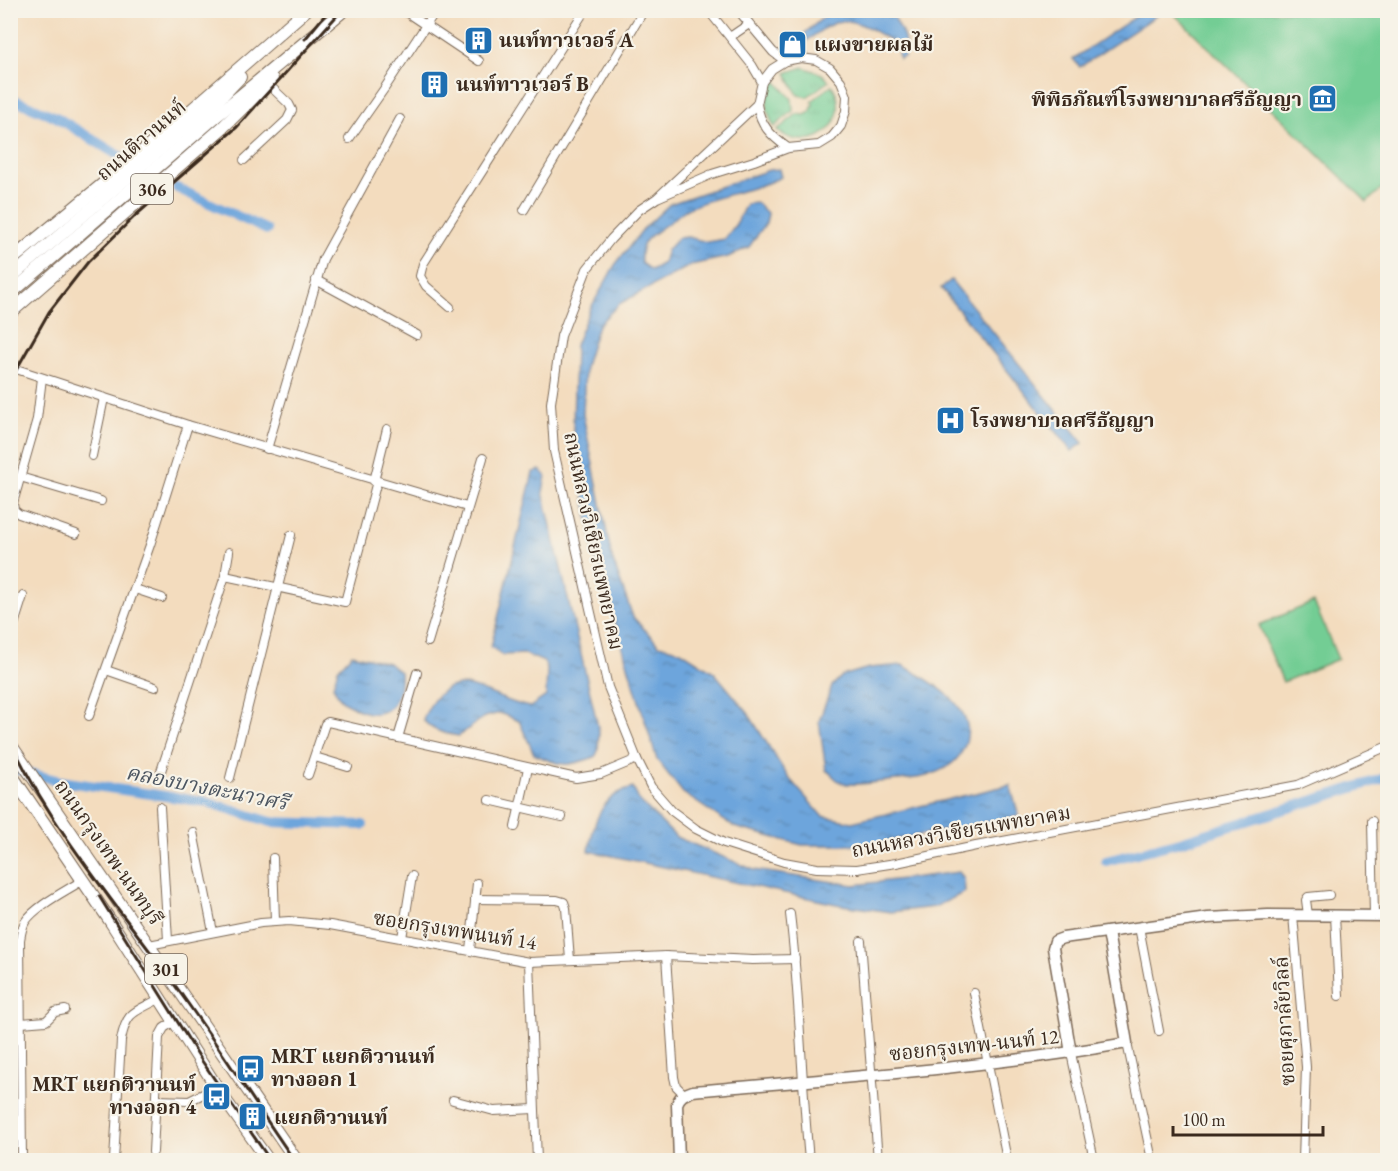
<svg xmlns="http://www.w3.org/2000/svg" width="1398" height="1171" font-family="'EB Garamond','Noto Serif Thai',serif">
<style>
.grass{fill:url(#grass-tufts);stroke:#577c59;stroke-width:1.5}
.green{fill:#73cd94;stroke:#577c59;stroke-width:1.5}
.water{fill:url(#water-ripples);stroke:#54687d;stroke-width:1.5}
.lines{fill:none;stroke-linecap:round;stroke-linejoin:round}
.canal{stroke:#6da5dc;stroke-width:10}
.minor-casing{stroke:#7b6856;stroke-width:10}
.tertiary-casing{stroke:#7b6856;stroke-width:13}
.primary-casing{stroke:#7b6856;stroke-width:14}
.minor{stroke:#fff;stroke-width:8}
.tertiary{stroke:#fff;stroke-width:10}
.primary{stroke:#fff;stroke-width:12}
.rail{stroke:#3b2a1e;stroke-width:3}
.labels{text-anchor:middle;dominant-baseline:central;stroke-width:4.5;stroke-linejoin:round;paint-order:stroke}
.shield{fill:#f7f3e8;stroke:#73665b;stroke-width:1.5}
.shield-label{font-size:18px;font-weight:bold;fill:#3b2a1e}
.poi-label{font-size:20px;font-weight:bold;fill:#3b2a1e;stroke:#f7f3e8;text-anchor:start}
.street-label{font-size:20px;fill:#3b2a1e;stroke:#f7f3e8}
.water-label{font-size:21px;font-style:italic;fill:#4c5560;stroke:#f7f3e8}
</style>
<defs>
<pattern id="grass-tufts" width="24" height="20" patternUnits="userSpaceOnUse" patternTransform="scale(1.5)"><rect width="24" height="20" fill="#73cd94"/><path d="M3 7l-1-3M5 7V3M7 7l1-3M15 17l-1-3M17 17v-4M19 17l1-3" fill="none" stroke="#64b07f"/></pattern>
<pattern id="water-ripples" width="26" height="14" patternUnits="userSpaceOnUse" patternTransform="scale(1.5)"><rect width="26" height="14" fill="#6da5dc"/><path d="M2 4q2-2 4 0t4 0M15 11q2-2 4 0t4 0" fill="none" stroke="#5b87b2"/></pattern>
</defs>
<rect width="100%" height="100%" fill="#f7f3e8"/>
<filter id="ink" filterUnits="userSpaceOnUse"><feTurbulence type="fractalNoise" baseFrequency=".0167" numOctaves="2"/><feDisplacementMap in="SourceGraphic" scale="12" xChannelSelector="R" yChannelSelector="G"/><feConvolveMatrix kernelMatrix="1 2 1 2 8 2 1 2 1" color-interpolation-filters="sRGB"/></filter>
<filter id="wash" filterUnits="userSpaceOnUse"><feTurbulence type="fractalNoise" baseFrequency=".008" numOctaves="4" result="noise"/><feDisplacementMap in="SourceGraphic" scale="24" xChannelSelector="R" yChannelSelector="G"/><feGaussianBlur stdDeviation="1.35" result="paint"/><feColorMatrix in="noise" values="0 0 0 0 0 0 0 0 0 0 0 0 0 0 0 0 0 1.4 0 .05"/><feComposite in="paint" operator="in"/></filter>
<g filter="url(#wash)">
<rect width="100%" height="100%" fill="#f3dcbe"/>
<g class="grass">
<path d="M803,67L822,74L829,81L807,97L798,95L786,73Z"/>
<path d="M775,80L792,99L793,111L774,127C765,110 764,97 775,80Z"/>
<path d="M832,85C856,125 807,157 777,130L797,114L805,115L810,112L813,105L812,101Z"/>
</g>
<g class="green">
<path d="M1171,11H1383L1388,17L1387,184L1367,202Z"/>
<path d="M1314,602L1338,659L1283,682L1259,625Z"/>
</g>
<g class="water">
<path d="M832,10L892,11C898,31 908,32 904,57L899,59L897,45C882,36 864,22 846,21C832,20 815,35 804,43L799,38Z"/>
<path d="M1144,11H1163L1080,67L1073,59Z"/>
<path d="M779,169L781,177C751,193 716,194 685,210C679,214 673,220 667,224C650,236 639,240 641,263L651,270L663,263L667,250L678,238L688,237L707,242L725,239L736,224L746,204L757,203L768,214L766,223L749,247L728,257L691,265L619,304L598,325L585,366L583,415L612,558L633,617L659,645L681,651L714,672L748,713L788,777L822,816L852,822L1010,785L1019,816L866,845H802L734,827L683,793L657,760L595,558L573,430L575,345L589,311L615,265L643,229L670,204L769,170Z"/>
<path d="M951,280L1083,443L1072,451L941,288Z"/>
<path d="M540,470L546,476L543,492L599,731L598,751L595,757C565,767 563,767 534,754L519,721L500,713L484,717L459,736C447,734 430,731 423,719C451,655 486,700 530,707L546,696L547,669L544,662L525,654L502,655L491,647L533,472Z"/>
<path d="M352,654L388,663L400,672C403,705 382,725 352,706C348,704 343,702 340,698C337,695 335,690 333,686L338,669Z"/>
<path d="M902,665C929,680 980,707 965,745C959,761 948,768 932,774C919,780 901,779 886,781C875,782 851,787 840,782C835,779 831,773 826,770L819,721L832,686L842,676L869,668Z"/>
<path d="M633,788L639,800L676,837L754,870L854,885L959,872L964,878L965,892L935,907L891,912L841,905L589,851C592,832 597,807 615,795C619,791 628,790 633,788Z"/>
</g>
<g class="lines">
<g class="canal">
<path d="M10,98L56,117L121,157"/>
<path d="M177,188L267,230"/>
<path d="M10,768L60,781L207,802L271,822L363,825"/>
<path d="M1106,861L1180,842L1388,777"/>
</g>
</g>
</g>
<g filter="url(#ink)">
<g class="lines">
<defs>
<g id="minor">
<path d="M403,10L479,61"/>
<path d="M708,10L752,65L762,82"/>
<path d="M738,10L773,52L785,61"/>
<path d="M730,37L749,24"/>
<path d="M757,104C760,125 771,136 788,148"/>
<path d="M349,139L384,89L436,10"/>
<path d="M244,160L287,120L292,110L289,104L268,84"/>
<path d="M657,198L712,174L754,161L788,148L819,145L832,137L841,126L846,111L847,96L841,81L830,68L816,60L801,58L785,61L772,69L762,82L757,104L657,198L639,210L611,239L587,269L561,336L551,403L554,451L608,687L637,759L651,787L672,811L696,829L724,843L784,862L817,868L857,869L896,863L976,846L1298,785L1388,746"/>
<path d="M524,210L644,10"/>
<path d="M316,280L417,335"/>
<path d="M450,307L426,286L420,276L423,264L585,10"/>
<path d="M10,367L188,425L467,507"/>
<path d="M42,378L37,419L13,503L14,510L19,514L76,534"/>
<path d="M267,449L323,259L400,119"/>
<path d="M92,456L104,398"/>
<path d="M20,477L101,501"/>
<path d="M374,481L387,429"/>
<path d="M225,576L345,602L377,481"/>
<path d="M135,589L162,598"/>
<path d="M10,637L23,596"/>
<path d="M428,642L483,458"/>
<path d="M106,670L155,687"/>
<path d="M89,716L150,545L188,425"/>
<path d="M398,738L417,673"/>
<path d="M315,757L348,767"/>
<path d="M160,774L225,576L229,552"/>
<path d="M308,775L325,724L328,722L576,778L601,774L637,759"/>
<path d="M230,778L291,535"/>
<path d="M489,800L562,817"/>
<path d="M160,807L168,940"/>
<path d="M1372,821L1374,916"/>
<path d="M515,827L528,768"/>
<path d="M193,832L213,932"/>
<path d="M273,858L275,921"/>
<path d="M475,899L557,900L564,902L566,908L570,960"/>
<path d="M790,914C800,996 801,1078 809,1160"/>
<path d="M1293,915L1306,1067L1303,1160"/>
<path d="M1308,915L1306,900L1308,897L1329,895"/>
<path d="M1335,915L1339,996"/>
<path d="M1139,927L1159,1031"/>
<path d="M402,938L412,876"/>
<path d="M861,941L878,1160"/>
<path d="M149,945L261,923L289,921L330,925L529,962L666,956L753,960L795,959"/>
<path d="M470,950L477,883"/>
<path d="M666,956L674,1077L676,1086L684,1094"/>
<path d="M529,962L537,1160"/>
<path d="M974,993L1007,1160"/>
<path d="M21,1023L46,1021L55,1012L65,1010"/>
<path d="M1127,1043L1152,1160"/>
<path d="M1071,1053L1094,1160"/>
<path d="M157,1100L189,1101L217,1087"/>
<path d="M453,1100L494,1111L534,1109"/>
<path d="M153,1152L159,1037L164,1028L175,1021"/>
<path d="M22,1160L20,940C21,934 22,927 25,922C35,906 68,890 83,880"/>
<path d="M114,1160L121,1040C127,1010 134,1013 159,999"/>
</g>
<g id="tertiary">
<path d="M1071,1053L1053,948L1055,941L1063,938L1208,918L1268,915L1388,916"/>
<path d="M679,1160L677,1104C680,1095 685,1094 693,1091C838,1078 984,1068 1127,1043L1108,932"/>
</g>
<g id="primary">
<path d="M10,261L172,127L306,10"/>
<path d="M10,278L219,99L240,77"/>
<path d="M10,294L215,117L344,10"/>
<path d="M10,313L222,128L272,79"/>
<path d="M10,744L296,1160"/>
<path d="M10,773L111,922L223,1097L268,1160"/>
</g>
</defs>
<use href="#minor" class="minor-casing"/>
<use href="#tertiary" class="tertiary-casing"/>
<use href="#primary" class="primary-casing"/>
<use href="#minor" class="minor"/>
<use href="#tertiary" class="tertiary"/>
<use href="#primary" class="primary"/>
<g class="rail">
<path d="M305,39L329,10"/>
<path d="M10,385L15,372L49,312L88,262L135,216L237,127L342,10"/>
<path d="M10,740C54,835 125,914 184,998C222,1051 257,1107 294,1160"/>
<path d="M99,896L202,1061L270,1160"/>
</g>
</g>
</g>
<defs>
<symbol id="building-square" viewBox="-11 -11 22 22"><rect x="-9" y="-9" width="18" height="18" rx="4" fill="#1f6fb2" stroke="#f7f3e8"/><path d="M-4-6H4V6H1V3H-1V6H-4ZM-2.5-4.3h1.7v1.8h-1.7ZM.8-4.3h1.7v1.8H.8ZM-2.5-1h1.7V.8h-1.7ZM.8-1h1.7V.8H.8Z" fill="#fff"/></symbol>
<symbol id="shop-square" viewBox="-11 -11 22 22"><rect x="-9" y="-9" width="18" height="18" rx="4" fill="#1f6fb2" stroke="#f7f3e8"/><path d="M-5-2.5h2.3a2.7 3.5 0 0 1 5.4 0H5L5.5 6h-11ZM-1.5-2.5h3a1.5 2.3 0 0 0-3 0Z" fill="#fff"/></symbol>
<symbol id="museum-square" viewBox="-11 -11 22 22"><rect x="-9" y="-9" width="18" height="18" rx="4" fill="#1f6fb2" stroke="#f7f3e8"/><path d="M0-6L6-3V-2H-6V-3ZM-5-1h2V3h-2ZM-1-1h2V3h-2ZM3-1h2V3H3ZM-6 4H6V6H-6Z" fill="#fff"/></symbol>
<symbol id="hospital-square" viewBox="-11 -11 22 22"><rect x="-9" y="-9" width="18" height="18" rx="4" fill="#1f6fb2" stroke="#f7f3e8"/><path d="M-5-5h3v3.5h4V-5h3V5h-3V1.5h-4V5h-3Z" fill="#fff"/></symbol>
<symbol id="bus-square" viewBox="-11 -11 22 22"><rect x="-9" y="-9" width="18" height="18" rx="4" fill="#1f6fb2" stroke="#f7f3e8"/><path d="M-5-6H5V4H4V6H2V4H-2V6H-4V4H-5ZM-3.5-4V0h7V-4ZM-3.5 1.2v1.5H-2V1.2ZM2 1.2v1.5H3.5V1.2Z" fill="#fff"/></symbol>
</defs>
<g fill-rule="evenodd">
<use href="#building-square" x="462" y="24" width="33" height="33"/>
<use href="#shop-square" x="776" y="28" width="33" height="33"/>
<use href="#building-square" x="418" y="68" width="33" height="33"/>
<use href="#museum-square" x="1306" y="82" width="33" height="33"/>
<use href="#hospital-square" x="934" y="404" width="33" height="33"/>
<use href="#bus-square" x="234" y="1052" width="33" height="33"/>
<use href="#bus-square" x="200" y="1080" width="33" height="33"/>
<use href="#building-square" x="236" y="1100" width="33" height="33"/>
</g>
<g class="labels">
<g class="shield">
<rect x="131" y="174" width="42" height="30" rx="4.5"/>
<rect x="145" y="954" width="42" height="30" rx="4.5"/>
</g>
<g class="shield-label">
<text x="152" y="189">306</text>
<text x="166" y="969">301</text>
</g>
<g class="poi-label">
<text x="499" y="40">นนท์ทาวเวอร์ A</text>
<text x="814" y="44">แผงขายผลไม้</text>
<text x="456" y="84">นนท์ทาวเวอร์ B</text>
<text x="1302" y="99" text-anchor="end">พิพิธภัณฑ์โรงพยาบาลศรีธัญญา</text>
<text x="971" y="420">โรงพยาบาลศรีธัญญา</text>
<text x="271" y="1056">MRT แยกติวานนท์<tspan x="271" dy="23">ทางออก 1</tspan></text>
<text x="196" y="1084" text-anchor="end">MRT แยกติวานนท์<tspan x="196" dy="23">ทางออก 4</tspan></text>
<text x="274" y="1117">แยกติวานนท์</text>
</g>
<g class="street-label">
<text transform="translate(141 140) rotate(-41)">ถนนติวานนท์</text>
<text transform="translate(594 541) rotate(78)">ถนนหลวงวิเชียรแพทยาคม</text>
<text transform="translate(961 831) rotate(-10)">ถนนหลวงวิเชียรแพทยาคม</text>
<text transform="translate(109 852) rotate(55)">ถนนกรุงเทพ-นนทบุรี</text>
<text transform="translate(455 930) rotate(9)">ซอยกรุงเทพนนท์ 14</text>
<text transform="translate(1284 1021) rotate(-93)">ซอยศุภาลัยวิลล์</text>
<text transform="translate(974 1045) rotate(-6)">ซอยกรุงเทพ-นนท์ 12</text>
</g>
<g class="water-label">
<text transform="translate(207 787) rotate(11)">คลองบางตะนาวศรี</text>
</g>
</g>
<rect width="1398" height="1171" fill="none" stroke="#f7f3e8" stroke-width="36"/>
<path d="M1173 1126v9h150v-9" fill="none" stroke="#3b2a1e" stroke-width="3"/>
<text x="1182" y="1126" font-size="18" fill="#3b2a1e" stroke="#f7f3e8" stroke-width="4.5" paint-order="stroke">100 m</text>
</svg>
